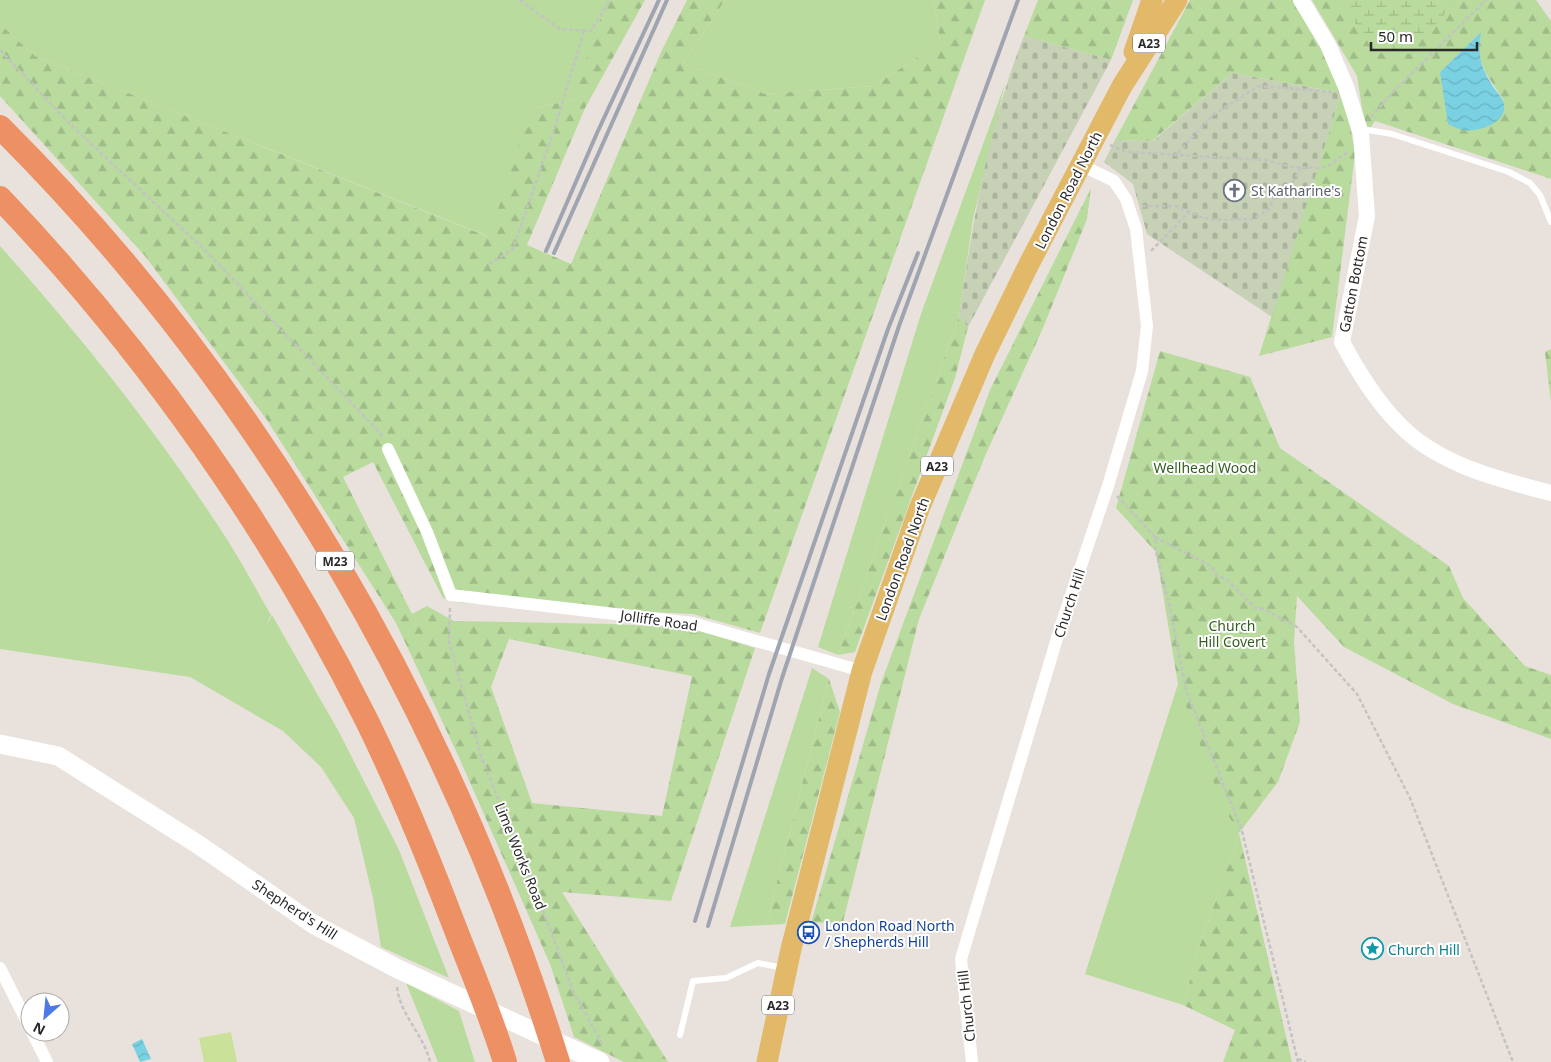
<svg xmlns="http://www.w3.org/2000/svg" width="1551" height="1062" font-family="'Noto Sans',sans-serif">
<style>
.grass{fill:#b9db9e}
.forest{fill:url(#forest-firs);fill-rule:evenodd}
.wetland{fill:url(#wetland-marsh)}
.cemetery{fill:url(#cemetery-stones)}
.pitch{fill:#cae19a}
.water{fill:url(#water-waves)}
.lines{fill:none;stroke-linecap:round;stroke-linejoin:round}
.path{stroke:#c3c3c3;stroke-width:2.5;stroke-dasharray:4 2.5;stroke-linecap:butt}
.service{stroke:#fff;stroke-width:6}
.minor{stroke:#fff;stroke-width:12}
.tertiary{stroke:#fff;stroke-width:16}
.secondary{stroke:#fff;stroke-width:19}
.primary{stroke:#e1b969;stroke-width:21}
.motorway{stroke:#ed9063;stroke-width:24}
.rail{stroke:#9fa4b1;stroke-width:4}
.labels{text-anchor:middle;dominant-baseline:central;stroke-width:4;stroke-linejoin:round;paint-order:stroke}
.shield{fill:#fff;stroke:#696969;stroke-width:1}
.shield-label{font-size:12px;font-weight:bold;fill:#292929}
.street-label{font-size:14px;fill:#292929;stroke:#fff}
.worship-label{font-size:14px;fill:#5b616d;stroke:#fff;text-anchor:start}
.park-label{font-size:14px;fill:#345d21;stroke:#fff}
.transit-label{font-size:14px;fill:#164399;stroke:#fff;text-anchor:start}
.culture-label{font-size:14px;fill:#0d838f;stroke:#fff;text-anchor:start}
</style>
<defs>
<pattern id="forest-firs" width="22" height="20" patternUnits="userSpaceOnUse" patternTransform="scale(1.25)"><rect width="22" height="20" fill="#b9db9e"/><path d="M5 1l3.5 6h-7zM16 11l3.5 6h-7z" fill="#9fbc88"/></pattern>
<pattern id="wetland-marsh" width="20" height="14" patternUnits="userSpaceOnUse" patternTransform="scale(1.25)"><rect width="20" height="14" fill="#b9db9e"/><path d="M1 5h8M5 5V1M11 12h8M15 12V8" fill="none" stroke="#9fbc88"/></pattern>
<pattern id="cemetery-stones" width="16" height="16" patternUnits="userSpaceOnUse" patternTransform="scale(1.25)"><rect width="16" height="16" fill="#c6d1b5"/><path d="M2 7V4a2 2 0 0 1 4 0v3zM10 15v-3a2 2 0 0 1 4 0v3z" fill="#aab39c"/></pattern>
<pattern id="water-waves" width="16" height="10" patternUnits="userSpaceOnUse" patternTransform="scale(1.25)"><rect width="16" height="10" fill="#79d1e1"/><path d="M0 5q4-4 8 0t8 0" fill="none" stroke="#69b3c1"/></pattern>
</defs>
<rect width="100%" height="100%" fill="#e9e2dc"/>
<g class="grass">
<path d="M0,0H614L572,100L530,109L490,237L35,56L0,24Z"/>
<path d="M725,0H934L940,42L874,86L765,94L683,63Z"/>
<path d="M1005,84L973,219L959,316L838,655L818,647L921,314Z"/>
<path d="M0,246C79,334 154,428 219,527C238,555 254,586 271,615L265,628L272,615L339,732L399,850L449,978L381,947L373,898L354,818L321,767L283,731L190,677L0,649Z"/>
<path d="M812,668L829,679L766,925L730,927Z"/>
<path d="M1178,684L1239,833L1200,945L1183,1005L1085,974Z"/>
<path d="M406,983L459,1011L475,1062H438Z"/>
</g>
<g class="forest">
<path d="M607,0H645L585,108L527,245L571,264L661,52L687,0H725L683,63L765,94L874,86L940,42L934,0H985L760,633L693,614L462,603L443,598L373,462L343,477L412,614L427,606L454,621L613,624L691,628L755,648L671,901L562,892L668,1062H624L574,1037L550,964L457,753L396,623L267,420L145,256L0,96V24L35,56L489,237L530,109L572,100ZM509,639L692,676L662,816L532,803L491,687Z"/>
<path d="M1038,0H1133L1111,60L1024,36Z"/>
<path d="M1190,0H1294L1343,81L1355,154L1332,337L1259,356L1341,93L1232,73L1152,141L1115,140Z"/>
<path d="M1312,0H1536L1551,21V179L1375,121L1366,134L1357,76ZM1480,33L1478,52L1485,72L1504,101L1440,72Z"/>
<path d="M1091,188L1087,219L1043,328L985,456L919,619L843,922L811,923L881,683L990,390Z"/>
<path d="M959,316L968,327L955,378L855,652L838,655Z"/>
<path d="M1551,349V402L1545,352Z"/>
<path d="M1160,351L1250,377L1280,448L1449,566L1463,598L1525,666L1551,675V739L1453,704L1344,647L1297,596L1294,642L1300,722L1278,782L1239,833L1292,1062H1223L1235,1030L1183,1005L1200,945L1239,833L1222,805L1178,684L1156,552L1116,508Z"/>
<path d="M829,679L840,712L785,924L766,925Z"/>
</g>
<path class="wetland" d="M1340,0H1457L1409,54L1375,53Z"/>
<g class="cemetery">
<path d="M1024,36L1111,60L968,327L959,316C973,221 988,126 1024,36Z"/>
<path d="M1232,73L1341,93L1272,317L1147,234L1133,184L1104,162L1115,140L1153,141Z"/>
</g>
<path class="pitch" d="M231,1032L237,1062H204L199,1038Z"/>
<g class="water">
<path d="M1481,32C1477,56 1481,68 1494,88C1497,92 1501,96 1503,101C1511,122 1478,133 1463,130C1458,129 1453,126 1448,124L1440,72Z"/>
<path d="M142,1039L151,1059L140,1062L132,1044Z"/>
</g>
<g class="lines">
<g class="path">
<path d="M520,0L560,29L591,31L610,0"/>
<path d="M0,50L71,125L206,251L380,433L383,439"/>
<path d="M1371,117L1393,92L1486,0"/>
<path d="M1110,145L1126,152L1265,160L1292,167L1321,168L1330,165L1347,152"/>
<path d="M1178,153L1213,115L1259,86L1332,92"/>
<path d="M1142,206H1176L1201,217L1214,220L1253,219L1269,209L1274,198L1292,184L1301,167"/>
<path d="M1151,251L1190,211"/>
<path d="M489,264L513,249L554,130L584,31"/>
<path d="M1117,496L1155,537L1156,552L1171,612L1186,690L1242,831L1298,1062"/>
<path d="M1155,537L1211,566L1216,575L1227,580L1255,608L1264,609L1297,627L1357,694L1410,798L1513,1062"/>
<path d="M450,608L449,642L482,759L531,878L573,991L603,1045"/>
<path d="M397,987C400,1015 424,1035 430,1062"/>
<path d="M1298,1059L1306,1062"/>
</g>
<g class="service">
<path d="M1362,129L1392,134L1509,172L1530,183L1540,195L1551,222"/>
<path d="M680,1035L693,981L726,978L758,963L783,968"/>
</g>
<g class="minor">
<path d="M388,449L427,532L451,595L693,623L862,671"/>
<path d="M0,968L30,1028"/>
<path d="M32,1032L47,1062"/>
<path d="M972,1062L961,959L1061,625L1108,486L1142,371L1147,326L1136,229L1126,199L1114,181L1081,165"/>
</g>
<path class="tertiary" d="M1301,0L1328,45L1346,87L1361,134L1367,216L1342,342C1357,370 1374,398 1396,421C1435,464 1497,479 1551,493"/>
<path class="secondary" d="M0,744L58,756L199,845L313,924L396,968L600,1062"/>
<g class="primary">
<path d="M1134,52L1152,0"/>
<path d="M767,1062L791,949L862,671L919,509L985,354L1028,266L1122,86L1177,0"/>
</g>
<g class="motorway">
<path d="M0,127C259,385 449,713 558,1062"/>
<path d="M0,198C146,351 271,529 366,719C398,784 426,852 452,920C470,967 490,1013 505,1062"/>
</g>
<g class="rail">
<path d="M546,251L597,133L659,0"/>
<path d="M554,253L667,0"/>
<path d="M695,921L769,674L888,329L918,253"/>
<path d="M708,926L782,678L899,326L1018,0"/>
</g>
</g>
<defs>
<symbol id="church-ring" viewBox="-11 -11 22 22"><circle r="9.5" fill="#fff" stroke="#6b7280" stroke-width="1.5"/><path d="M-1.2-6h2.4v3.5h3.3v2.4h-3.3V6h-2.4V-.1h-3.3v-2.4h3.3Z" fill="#6b7280"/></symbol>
<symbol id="bus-ring" viewBox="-11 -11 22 22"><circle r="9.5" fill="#fff" stroke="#1a4fb4" stroke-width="1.5"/><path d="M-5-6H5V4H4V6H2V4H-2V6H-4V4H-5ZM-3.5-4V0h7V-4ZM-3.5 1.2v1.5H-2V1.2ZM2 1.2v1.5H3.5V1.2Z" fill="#1a4fb4"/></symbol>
<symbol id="sight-ring" viewBox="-11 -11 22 22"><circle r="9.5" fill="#fff" stroke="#0f9aa8" stroke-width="1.5"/><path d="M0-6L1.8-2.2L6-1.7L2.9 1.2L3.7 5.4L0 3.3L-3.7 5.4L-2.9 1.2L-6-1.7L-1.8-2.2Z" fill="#0f9aa8"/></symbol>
</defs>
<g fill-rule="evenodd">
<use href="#church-ring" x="1222" y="178" width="25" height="25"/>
<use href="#bus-ring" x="796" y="920" width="25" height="25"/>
<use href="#sight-ring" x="1360" y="936" width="25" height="25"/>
</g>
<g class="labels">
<g class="shield">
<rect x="1133" y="33.5" width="32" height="19" rx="4"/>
<rect x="921" y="456.5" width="32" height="19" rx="4"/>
<rect x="316" y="551.5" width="38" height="19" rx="4"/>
<rect x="762" y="995.5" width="32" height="19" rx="4"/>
</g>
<g class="shield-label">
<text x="1149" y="43">A23</text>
<text x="937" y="466">A23</text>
<text x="335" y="561">M23</text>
<text x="778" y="1005">A23</text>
</g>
<g class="street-label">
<text transform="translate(1068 190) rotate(-63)">London Road North</text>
<text transform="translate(1353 284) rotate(-79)">Gatton Bottom</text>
<text transform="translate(902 559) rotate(-70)">London Road North</text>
<text transform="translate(1069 603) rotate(-72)">Church Hill</text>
<text transform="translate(659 620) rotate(8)">Jolliffe Road</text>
<text transform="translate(521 856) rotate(68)">Lime Works Road</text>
<text transform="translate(295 909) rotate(33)">Shepherd's Hill</text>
<text transform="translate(966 1006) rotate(-96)">Church Hill</text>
</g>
<g class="worship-label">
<text x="1251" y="190">St Katharine's</text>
</g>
<g class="park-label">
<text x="1205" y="467">Wellhead Wood</text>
<text x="1232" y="625">Church<tspan x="1232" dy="16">Hill Covert</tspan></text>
</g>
<g class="transit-label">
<text x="825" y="925">London Road North<tspan x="825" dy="16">/ Shepherds Hill</tspan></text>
</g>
<g class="culture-label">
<text x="1388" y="949">Church Hill</text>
</g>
</g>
<g transform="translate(45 1017) rotate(207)"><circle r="24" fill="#ffffff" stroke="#a9a9a9"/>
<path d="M0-4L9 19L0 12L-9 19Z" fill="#4c79e7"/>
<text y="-8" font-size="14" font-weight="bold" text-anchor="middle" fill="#292929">N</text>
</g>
<path d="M1371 42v8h106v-8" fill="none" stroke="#292929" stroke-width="2.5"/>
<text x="1378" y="42" font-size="15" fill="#292929" stroke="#ffffff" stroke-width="4" paint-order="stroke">50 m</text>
</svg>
